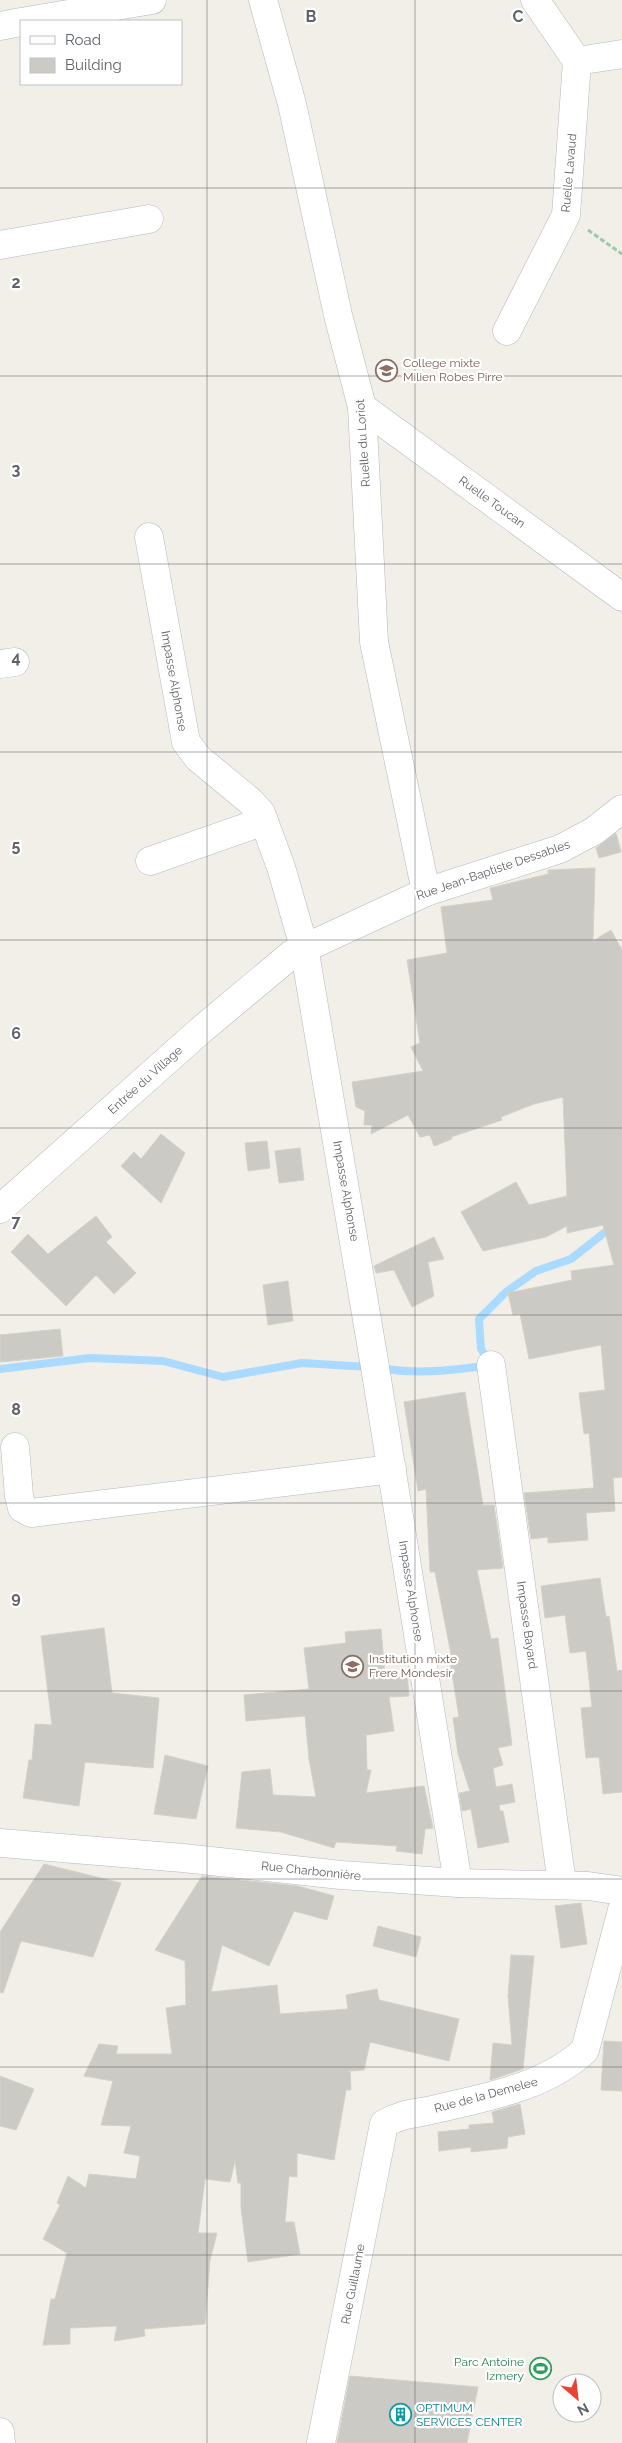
<svg xmlns="http://www.w3.org/2000/svg" width="622" height="2443" font-family="Raleway,sans-serif">
<style>
.lines{fill:none;stroke-linecap:round;stroke-linejoin:round}
.stream{stroke:#aadaff;stroke-width:8}
.building{fill:#cccac5;stroke:#d6d1c6}
.minor-casing{stroke:#b5b8bc;stroke-width:29}
.path{stroke:#9cc7a9;stroke-width:3;stroke-dasharray:5 2.5;stroke-linecap:butt}
.minor{stroke:#fff;stroke-width:28}
.grid{fill:none;stroke:#5f6368;stroke-width:1;stroke-opacity:0.55}
.labels{text-anchor:middle;dominant-baseline:central;stroke-width:4.5;stroke-linejoin:round;paint-order:stroke}
.street-label{font-size:12px;fill:#5f6368;stroke:#fff}
.education-label{font-size:12px;fill:#785e54;stroke:#fff;text-anchor:start}
.leisure-label{font-size:12px;fill:#27864d;stroke:#fff;text-anchor:end}
.culture-label{font-size:12px;fill:#0d838f;stroke:#fff;text-anchor:start}
.grid-label{font-size:16px;text-anchor:middle;font-weight:bold;fill:#5f6368;stroke:#fff;stroke-width:4.5;stroke-linejoin:round;paint-order:stroke}
</style>
<rect width="100%" height="100%" fill="#f1efe8"/>
<g class="lines">
<g class="stream">
<path d="M381,1368C417,1375 454,1370 491,1365L481,1349L479,1319L506,1292L536,1271L571,1259L622,1219"/>
<path d="M0,1369L90,1358L163,1361L223,1377L302,1363L369,1367"/>
</g>
</g>
<g class="building">
<path d="M616,833L621,852L599,858L596,848Z"/>
<path d="M595,868L593,941L611,930L622,950V1477L613,1478L615,1511L586,1513L588,1540L548,1543V1537L531,1539L524,1493L594,1488L589,1433L584,1434L579,1393L605,1390L601,1345L529,1359L520,1314L513,1315L508,1293L572,1280L571,1271L614,1265L603,1225L567,1233V1226L546,1237L483,1251L461,1212L516,1182L529,1205L567,1196L563,1097L534,1104L501,1117L502,1120L451,1137L452,1139L434,1146L430,1135L420,1137L408,1115L371,1134L372,1125H364L365,1111L356,1107L352,1082L423,1071L411,1047L420,1043L407,960L447,953L441,907L493,900L490,888L548,874V870Z"/>
<path d="M161,1134L185,1153L161,1203L121,1166L134,1152L141,1159Z"/>
<path d="M267,1141L270,1168L248,1171L245,1143Z"/>
<path d="M300,1148L304,1180L279,1183L275,1151Z"/>
<path d="M96,1216L112,1237L106,1242L136,1273L114,1294L96,1275L66,1306L11,1252L28,1234L48,1254Z"/>
<path d="M434,1237L444,1259L428,1262L434,1296L412,1307L394,1270L376,1273L374,1266Z"/>
<path d="M288,1281L293,1321L268,1325L263,1285Z"/>
<path d="M60,1329L63,1356L0,1362V1335Z"/>
<path d="M465,1392L483,1505H494L503,1568L477,1570L491,1639L498,1638L512,1745L498,1748L503,1765L493,1768L496,1787L512,1784L515,1802L499,1805L500,1811H503L509,1842L478,1848L471,1809L462,1811L459,1793L470,1791L458,1754L453,1718L459,1717L449,1654H451L435,1572H430L426,1489L418,1491L404,1402Z"/>
<path d="M600,1578L606,1617L609,1616L617,1671L622,1670V1792L603,1794L599,1757L586,1758L581,1708L592,1707L586,1651L570,1653L565,1615L545,1618L541,1586Z"/>
<path d="M104,1628L112,1693L159,1698L153,1768L85,1762L79,1806L23,1798L29,1760H32L35,1724L52,1725L41,1636Z"/>
<path d="M381,1629L385,1675L407,1673L409,1696L389,1697L394,1731L366,1735L367,1770H371L366,1793L424,1786L433,1828L425,1829L422,1854L396,1851L397,1846L336,1842L334,1848L281,1832L236,1828L242,1772L270,1769L273,1795L316,1797L309,1759L305,1716L246,1721L244,1695L309,1689L304,1648L346,1643L345,1632Z"/>
<path d="M165,1755L208,1766L196,1819L154,1814Z"/>
<path d="M44,1864L121,1883L93,1957L21,1941L3,1993L0,1992V1932Z"/>
<path d="M202,1876L298,1886L334,1896L327,1920L294,1911L269,1966L222,1945L211,1992L277,1985L280,2014L348,2009L346,1995L377,1989L379,2000L459,2019L449,2061L370,2042L364,2070L350,2071L351,2090H346L334,2160L297,2153V2177L289,2176L285,2222H294L300,2254L248,2262L241,2208V2183H238L235,2161L230,2182L205,2179L198,2233H217L210,2260L205,2324L144,2329L145,2336L114,2341L117,2326L70,2328V2344L43,2345L51,2299H55L67,2253L43,2239L60,2205L57,2203L68,2176L86,2188L89,2174L136,2179L140,2156L124,2153L131,2126L101,2125L113,2081L84,2076L99,2044L118,2046L116,2054H172L166,2008L186,2005L185,1961L155,1950Z"/>
<path d="M581,1903L587,1944L561,1948L555,1906Z"/>
<path d="M378,1926L421,1937L416,1957L373,1946Z"/>
<path d="M511,1955L534,1956L523,2069L490,2080L493,2043L512,2045L508,1996Z"/>
<path d="M604,2041L622,2042V2091L601,2090Z"/>
<path d="M0,2076L34,2089L16,2130L0,2126Z"/>
<path d="M520,2104L525,2134L508,2137L507,2148L471,2152V2147L439,2151L438,2132L469,2129V2125L494,2123L492,2112Z"/>
<path d="M350,2376L478,2387L467,2443H337Z"/>
</g>
<g class="lines">
<defs>
<g id="minor">
<path d="M263,0L292,104L338,315L362,407L374,642L426,892"/>
<path d="M535,0L577,61"/>
<path d="M27,21L152,0"/>
<path d="M0,26L21,22"/>
<path d="M577,61L622,54"/>
<path d="M0,245L149,219"/>
<path d="M507,331L566,215L577,61"/>
<path d="M362,407L622,597"/>
<path d="M149,537L186,742L198,758L250,801L261,813L281,867L304,947L375,1367L458,1883"/>
<path d="M0,664L15,662"/>
<path d="M150,861L264,821"/>
<path d="M0,1209L201,1030L292,954L426,892L560,849L594,831L622,809"/>
<path d="M491,1365L562,1884"/>
<path d="M15,1447L19,1496L22,1508L31,1513L392,1469"/>
<path d="M0,1843L183,1858L341,1875L458,1883L588,1886L622,1891"/>
<path d="M0,2432L1,2443"/>
<path d="M321,2443L384,2124C402,2113 416,2114 436,2109C487,2097 546,2087 585,2050L622,1910"/>
</g>
</defs>
<use href="#minor" class="minor-casing"/>
<path class="path" d="M588,230L622,254"/>
<use href="#minor" class="minor"/>
</g>
<path class="grid" d="M207,0V2443M415,0V2443M0,188H622M0,376H622M0,564H622M0,752H622M0,940H622M0,1128H622M0,1315H622M0,1503H622M0,1691H622M0,1879H622M0,2067H622M0,2255H622"/>
<defs>
<symbol id="school-ring" viewBox="-11 -11 22 22"><circle r="9.5" fill="#fff" stroke="#8d6e63" stroke-width="1.5"/><path d="M0-5L7-2L0 1L-7-2ZM-4 1L0 2.5L4 1V4Q0 6-4 4Z" fill="#8d6e63"/></symbol>
<symbol id="stadium-ring" viewBox="-11 -11 22 22"><circle r="9.5" fill="#fff" stroke="#2e9e5b" stroke-width="1.5"/><path d="M0-5a6.5 5 0 1 0 0 10a6.5 5 0 1 0 0-10ZM-3.5-1.8h7v3.6h-7Z" fill="#2e9e5b"/></symbol>
<symbol id="building-ring" viewBox="-11 -11 22 22"><circle r="9.5" fill="#fff" stroke="#0f9aa8" stroke-width="1.5"/><path d="M-4-6H4V6H1V3H-1V6H-4ZM-2.5-4.3h1.7v1.8h-1.7ZM.8-4.3h1.7v1.8H.8ZM-2.5-1h1.7V.8h-1.7ZM.8-1h1.7V.8H.8Z" fill="#0f9aa8"/></symbol>
</defs>
<g fill-rule="evenodd">
<use href="#school-ring" x="374" y="358" width="25" height="25"/>
<use href="#school-ring" x="340" y="1654" width="25" height="25"/>
<use href="#stadium-ring" x="528" y="2356" width="25" height="25"/>
<use href="#building-ring" x="388" y="2402" width="25" height="25"/>
</g>
<g class="labels">
<g class="street-label">
<text transform="translate(569 173) rotate(-85)">Ruelle Lavaud</text>
<text transform="translate(363 443) rotate(-94)">Ruelle du Loriot</text>
<text transform="translate(492 502) rotate(36)">Ruelle Toucan</text>
<text transform="translate(174 681) rotate(80)">Impasse Alphonse</text>
<text transform="translate(493 870) rotate(-19)">Rue Jean-Baptiste Dessables</text>
<text transform="translate(145 1080) rotate(-42)">Entrée du Village</text>
<text transform="translate(346 1191) rotate(80)">Impasse Alphonse</text>
<text transform="translate(411 1591) rotate(81)">Impasse Alphonse</text>
<text transform="translate(527 1625) rotate(82)">Impasse Bayard</text>
<text transform="translate(311 1871) rotate(6)">Rue Charbonnière</text>
<text transform="translate(486 2095) rotate(-15)">Rue de la Demelee</text>
<text transform="translate(353 2284) rotate(-79)">Rue Guillaume</text>
</g>
<g class="education-label">
<text x="403" y="363">College mixte<tspan x="403" dy="14">Milien Robes Pirre</tspan></text>
<text x="369" y="1659">Institution mixte<tspan x="369" dy="14">Frere Mondesir</tspan></text>
</g>
<g class="leisure-label">
<text x="524" y="2362">Parc Antoine<tspan x="524" dy="14">Izmery</tspan></text>
</g>
<g class="culture-label">
<text x="416" y="2408">OPTIMUM<tspan x="416" dy="14">SERVICES CENTER</tspan></text>
</g>
</g>
<g class="grid-label">
<text x="311" y="22">B</text>
<text x="518" y="22">C</text>
<text x="16" y="288">2</text>
<text x="16" y="475">3</text>
<text x="16" y="663">4</text>
<text x="16" y="851">5</text>
<text x="16" y="1039">6</text>
<text x="16" y="1227">7</text>
<text x="16" y="1415">8</text>
<text x="16" y="1603">9</text>
</g>
<rect x="20" y="20" width="162" height="65" fill="#ffffff" stroke="#bfc1c3"/>
<rect x="30" y="36" width="25" height="8" fill="#ffffff" stroke="#bfc1c3"/>
<text x="65" y="45" font-size="15" fill="#5f6368">Road</text>
<rect x="30" y="58" width="25" height="15" fill="#cccac5" stroke="#bfc1c3"/>
<text x="65" y="70" font-size="15" fill="#5f6368">Building</text>
<g transform="translate(577 2398) rotate(152)"><circle r="24" fill="#ffffff" stroke="#bfc1c3"/>
<path d="M0-4L9 19L0 12L-9 19Z" fill="#ea4335"/>
<text y="-8" font-size="14" font-weight="bold" text-anchor="middle" fill="#5f6368">N</text>
</g>
</svg>
